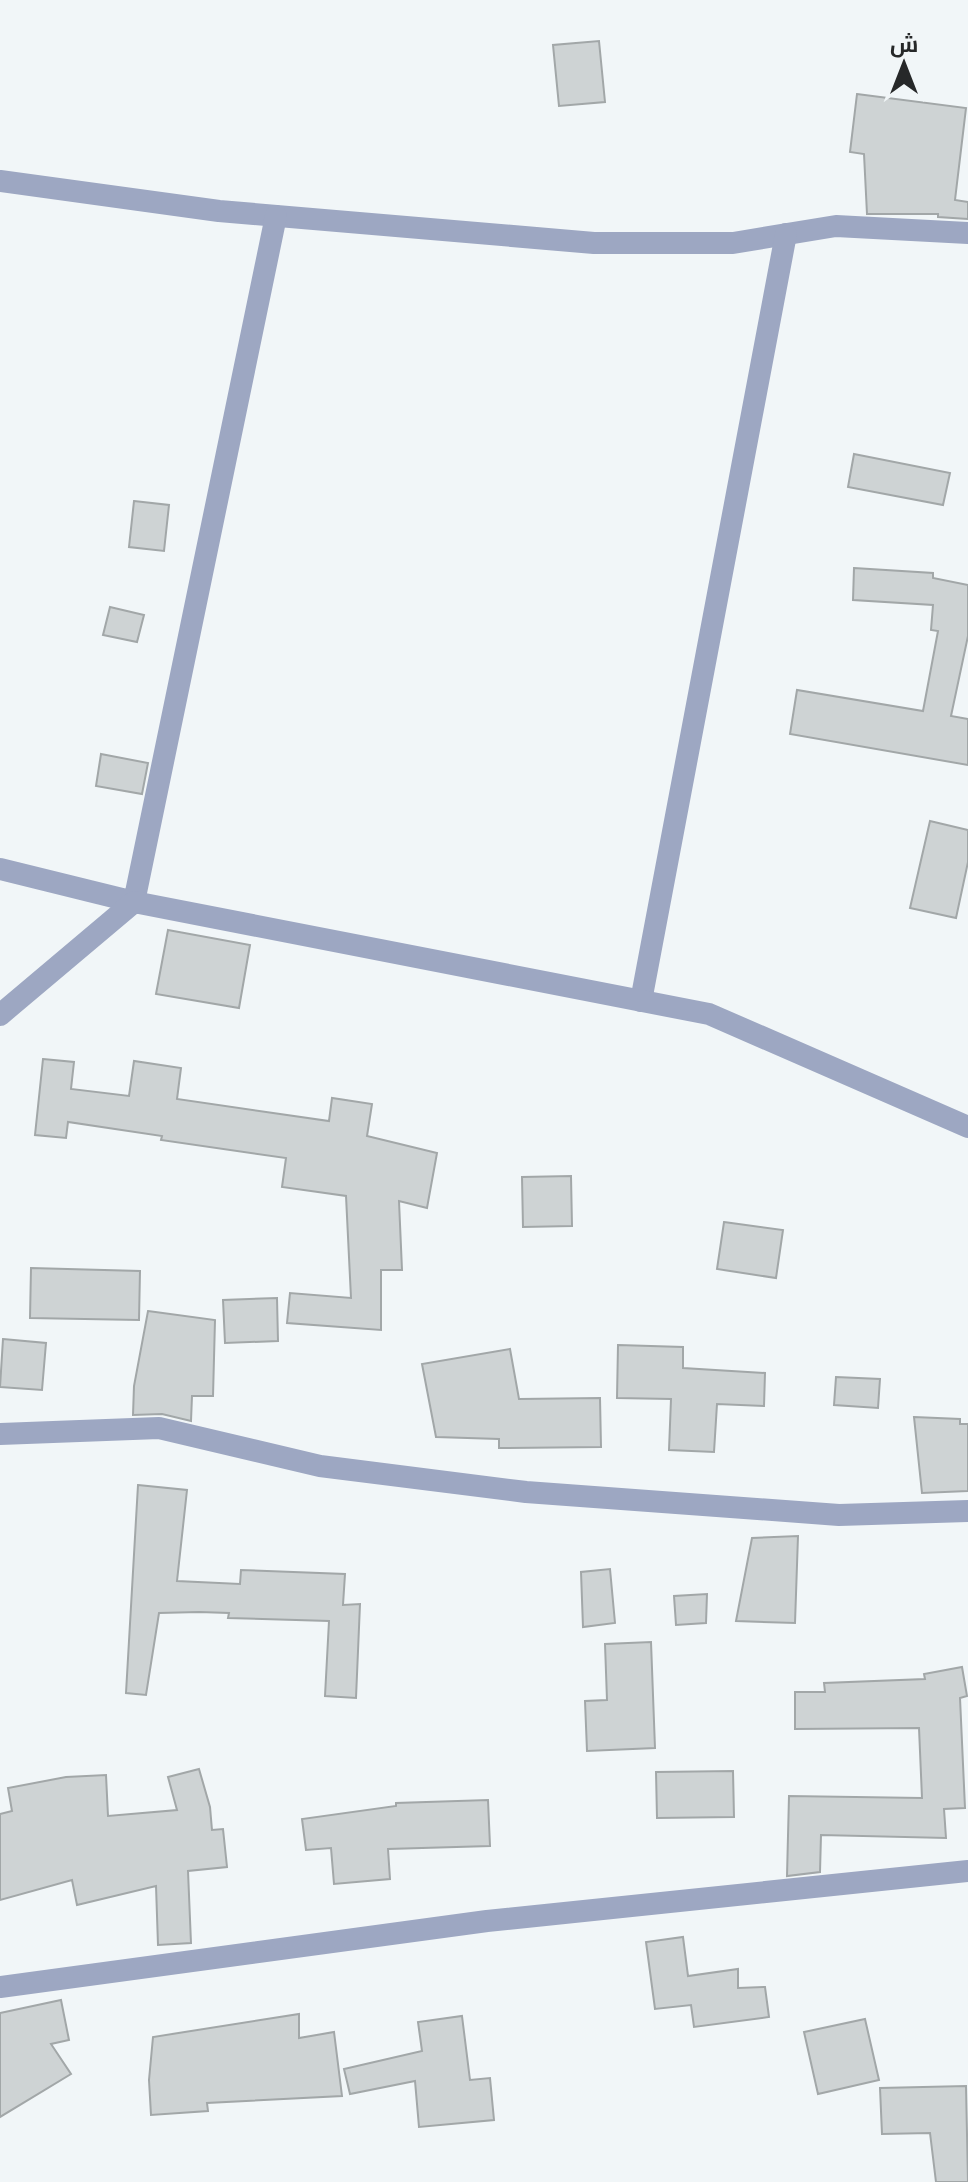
<svg xmlns="http://www.w3.org/2000/svg" width="968" height="2182" font-family="'Source Sans 3',Cairo,sans-serif">
<style>
.building{fill:#ced3d4;stroke:#a2a7a8;stroke-width:2}
.lines{fill:none;stroke-linecap:round;stroke-linejoin:round}
.minor{stroke:#9da7c2;stroke-width:22}
</style>
<rect width="100%" height="100%" fill="#f1f6f8"/>
<g class="building">
<path d="M599,41L605,102L559,106L553,45Z"/>
<path d="M857,94L966,108L955,200L968,202V219L938,217V214H867L864,154L850,152Z"/>
<path d="M854,454L950,473L943,505L848,487Z"/>
<path d="M134,501L169,505L164,551L129,547Z"/>
<path d="M854,568L933,573V578L968,585V636L951,716L968,719V765L790,734L797,690L923,711L938,631L931,630L933,605L853,600Z"/>
<path d="M110,607L144,615L137,642L103,635Z"/>
<path d="M101,754L148,763L142,794L96,786Z"/>
<path d="M930,821L968,830V862L956,918L910,908Z"/>
<path d="M168,930L250,945L239,1008L156,994Z"/>
<path d="M43,1059L74,1062L71,1089L129,1096L134,1061L181,1068L177,1099L329,1121L332,1098L372,1104L367,1136L437,1153L427,1208L399,1201L402,1270H381V1330L287,1323L290,1293L351,1298L346,1196L282,1187L286,1158L161,1140L162,1136L68,1122L66,1138L35,1135Z"/>
<path d="M571,1176L572,1226L523,1227L522,1177Z"/>
<path d="M724,1222L783,1230L776,1278L717,1269Z"/>
<path d="M31,1268L140,1271L139,1320L30,1318Z"/>
<path d="M277,1298L278,1341L225,1343L223,1300Z"/>
<path d="M148,1311L215,1320L213,1396H192L191,1421L162,1414L133,1415L134,1386Z"/>
<path d="M3,1339L46,1343L42,1390L0,1387Z"/>
<path d="M618,1345L683,1347V1368L765,1373L764,1406L717,1404L714,1452L669,1450L671,1399L617,1398Z"/>
<path d="M510,1349L519,1399L600,1398L601,1447L499,1448V1439L436,1437L422,1364Z"/>
<path d="M836,1377L880,1379L878,1408L834,1405Z"/>
<path d="M914,1417L960,1419V1424H968V1491L922,1493Z"/>
<path d="M138,1485L187,1490L177,1581L240,1584L241,1570L345,1574L343,1605L360,1604L356,1698L325,1696L329,1621L228,1618L229,1613L199,1612L159,1613L146,1695L126,1693Z"/>
<path d="M798,1536L795,1623L736,1621L752,1538Z"/>
<path d="M610,1569L615,1623L583,1627L581,1572Z"/>
<path d="M707,1594L706,1623L676,1625L674,1596Z"/>
<path d="M651,1642L655,1748L587,1751L585,1701L607,1700L605,1644Z"/>
<path d="M962,1667L967,1696L960,1698L965,1808L944,1809L946,1838L821,1835L820,1872L787,1876L789,1796L922,1798L919,1728L795,1729V1692H825L824,1683L925,1679L924,1674Z"/>
<path d="M199,1769L210,1807L212,1830L223,1829L227,1867L188,1871L191,1943L158,1945L156,1886L77,1905L72,1880L0,1900V1814L12,1811L8,1788L66,1777L106,1775L108,1816L177,1810L168,1777Z"/>
<path d="M733,1771L734,1817L657,1818L656,1772Z"/>
<path d="M488,1800L490,1846L388,1849L390,1879L334,1884L331,1848L306,1850L302,1819L396,1806V1803Z"/>
<path d="M683,1937L688,1976L738,1969V1988L765,1987L769,2017L694,2027L691,2005L655,2009L646,1942Z"/>
<path d="M61,2000L69,2040L51,2044L71,2074L0,2117V2013Z"/>
<path d="M299,2014V2038L334,2032L342,2096L207,2103L208,2111L151,2115L149,2080L153,2037Z"/>
<path d="M462,2016L470,2080L490,2078L494,2120L419,2127L415,2081L350,2094L344,2069L422,2051L418,2022Z"/>
<path d="M865,2019L879,2080L818,2094L804,2032Z"/>
<path d="M966,2086L968,2182H936L930,2133L882,2134L880,2088Z"/>
</g>
<g class="lines">
<g class="minor">
<path d="M0,181L219,211L594,243H733L836,226L968,233"/>
<path d="M0,869L134,902L276,216"/>
<path d="M641,1001L786,234"/>
<path d="M0,1015L134,902L709,1014L968,1127"/>
<path d="M0,1434L159,1428L320,1466L526,1492L839,1515L968,1511"/>
<path d="M0,1987L487,1921L968,1871"/>
</g>
</g>
<g transform="translate(904 64)" stroke="#f1f6f8" stroke-width="6" paint-order="stroke">
<path d="M0-6L14 30L0 20L-14 30Z" fill="#262829"/>
<text y="-12" font-size="22" font-weight="bold" text-anchor="middle" fill="#262829">ش</text>
</g>
</svg>
